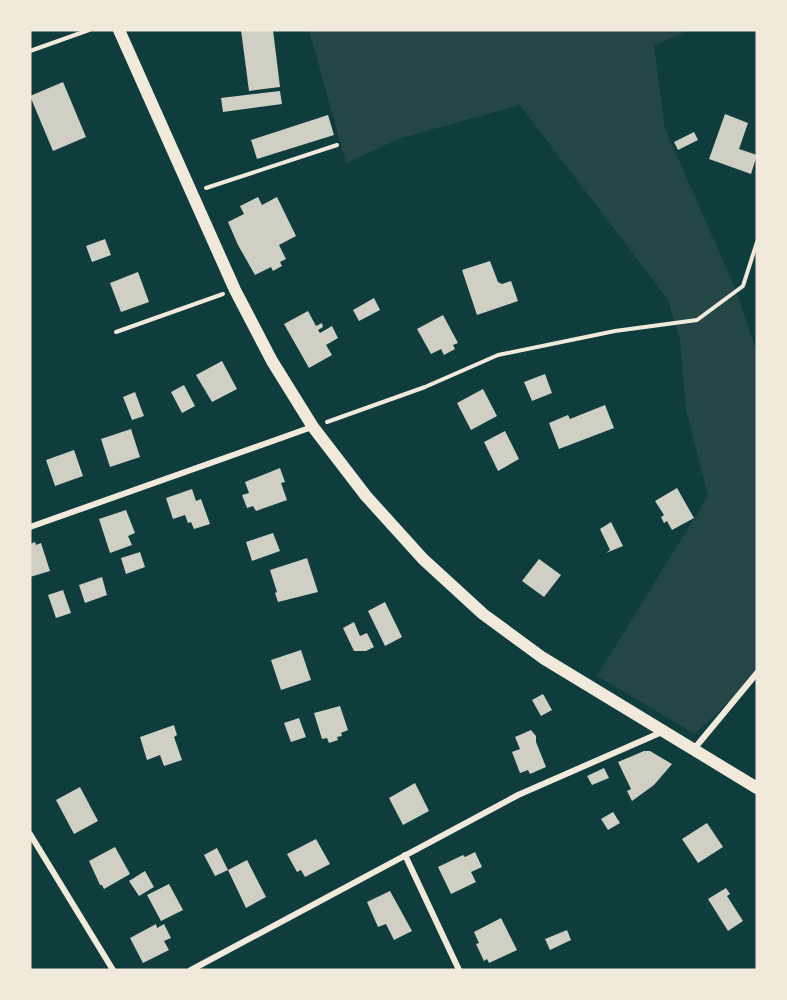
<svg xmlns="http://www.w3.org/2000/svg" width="787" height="1000" font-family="'Crimson Pro',serif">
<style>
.green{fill:#244646}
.building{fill:#cfcfc3}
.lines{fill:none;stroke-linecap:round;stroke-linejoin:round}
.path{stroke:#f1e9da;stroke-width:4}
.minor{stroke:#f1e9da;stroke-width:6}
.secondary{stroke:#f1e9da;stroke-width:12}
</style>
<rect width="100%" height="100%" fill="#0f3d3e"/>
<path class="green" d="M309,30H688L654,46L665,129L736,290L757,354V675L695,734L597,676L708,496L686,409L680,339L668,300L520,105L401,138L346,163Z"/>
<g class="building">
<path d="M241,30H273L280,87L249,91Z"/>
<path d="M63,82L86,137L53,151L30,96Z"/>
<path d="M280,91L282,104L223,112L221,98Z"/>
<path d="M725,114L748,123L739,149L757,155L751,174L709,159Z"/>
<path d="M328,115L334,135L257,159L251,140Z"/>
<path d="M694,132L698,140L678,150L674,142Z"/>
<path d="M258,197L262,205L277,197L296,236L279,245L286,259L280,262L282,266L273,271L271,267L255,275L238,245L228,222L244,214L240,206Z"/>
<path d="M105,239L111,255L92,262L86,246Z"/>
<path d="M490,261L498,282L502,284L511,281L518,301L477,315L462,270Z"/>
<path d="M138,272L149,302L121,312L110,283Z"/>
<path d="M374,298L380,310L359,321L353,310Z"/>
<path d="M308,311L316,326L322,323L323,327L318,330L320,333L332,326L338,338L326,345L332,355L309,368L284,324Z"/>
<path d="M443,315L458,343L453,345L455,349L444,355L441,349L431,354L417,329Z"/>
<path d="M222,361L237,389L212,402L196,375Z"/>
<path d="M545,374L552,393L532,401L524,382Z"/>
<path d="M184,385L195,406L182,413L171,392Z"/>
<path d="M483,389L497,416L471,430L457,403Z"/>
<path d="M135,392L144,416L132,420L123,397Z"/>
<path d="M605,405L614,428L559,449L549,423L568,415L570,419Z"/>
<path d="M131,429L140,457L110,467L101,439Z"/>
<path d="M505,431L519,459L498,471L484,442Z"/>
<path d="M74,450L83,476L55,486L46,460Z"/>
<path d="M280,468L285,482L281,483L287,500L256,511L253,506L247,508L242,495L249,493L245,482Z"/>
<path d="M677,488L694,518L672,530L667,521L664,523L661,517L664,515L655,501Z"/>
<path d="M192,489L196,501L201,499L210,524L194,529L191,522L188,523L185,515L173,519L166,498Z"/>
<path d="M126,510L135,533L128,536L132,545L110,553L99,519Z"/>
<path d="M611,522L623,546L606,553L610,550L600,529Z"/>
<path d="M273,533L280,551L252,561L246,542Z"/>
<path d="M35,542L36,545L41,543L50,571L30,577V544Z"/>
<path d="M140,552L145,567L126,574L121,558Z"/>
<path d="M307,558L318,592L278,602L275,593L277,592L270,570Z"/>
<path d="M539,559L561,575L544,597L522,581Z"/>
<path d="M102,577L107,595L85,603L79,585Z"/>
<path d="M63,590L71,613L56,618L48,595Z"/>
<path d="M385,602L402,637L385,646L368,611Z"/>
<path d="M354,622L360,636L367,633L374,647L366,651H354L343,628Z"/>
<path d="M301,650L311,680L281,690L271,660Z"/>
<path d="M543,694L552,710L541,716L532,700Z"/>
<path d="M340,706L348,730L341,733L342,736L337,737L338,740L329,743L327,738L322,739L314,713Z"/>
<path d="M299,718L306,737L291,742L284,723Z"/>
<path d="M174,725L177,735L174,737L182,760L164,766L160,755L147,760L140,737Z"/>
<path d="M531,730L536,736V742L546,767L530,774L528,770L520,773L512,752L520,749L515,737Z"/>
<path d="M644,751H650L672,764L654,785L632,801L627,791L631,789L618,762Z"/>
<path d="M604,768L609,778L592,785L587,776Z"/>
<path d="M415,783L429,811L403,825L389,798Z"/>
<path d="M80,787L98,821L74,834L56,800Z"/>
<path d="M613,812L620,823L608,830L601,819Z"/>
<path d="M707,823L723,847L698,863L682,839Z"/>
<path d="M316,839L330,864L305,877L301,870L297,872L287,854Z"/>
<path d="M115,847L130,874L104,889L102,885H100L89,861Z"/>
<path d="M217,848L228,870L215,876L204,855Z"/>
<path d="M475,852L482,867L471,872L476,882L451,894L438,867L463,855L465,857Z"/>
<path d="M247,860L266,897L246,908L228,870Z"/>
<path d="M145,871L154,887L139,896L129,881Z"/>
<path d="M169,884L183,910L161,921L147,895Z"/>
<path d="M726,888L730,894L727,896L743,921L728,931L708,899Z"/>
<path d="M390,891L412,931L394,940L386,924L378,927L367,902Z"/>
<path d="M501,918L517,950L489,963L487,959L484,961L476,944L479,943L474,932Z"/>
<path d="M156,924L157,928L164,924L171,938L164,941L169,950L143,963L130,938Z"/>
<path d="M567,930L571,940L550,950L545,939Z"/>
</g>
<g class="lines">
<g class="path">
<path d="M30,51L89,30"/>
<path d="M206,188L337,145"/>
<path d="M116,332L223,294"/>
<path d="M327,422L425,387L498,355L615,331L697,320L743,286L757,242"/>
</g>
<g class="minor">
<path d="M30,527L312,427"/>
<path d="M694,749L757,673"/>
<path d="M30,834L113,970"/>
<path d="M405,855L459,970"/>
<path d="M191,970L518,795L662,732"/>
</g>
<path class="secondary" d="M119,30L235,290L272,361L313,427L366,496L423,559L483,614L543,658L757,788"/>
</g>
<rect width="787" height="1000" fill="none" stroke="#f1e9da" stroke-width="63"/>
</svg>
